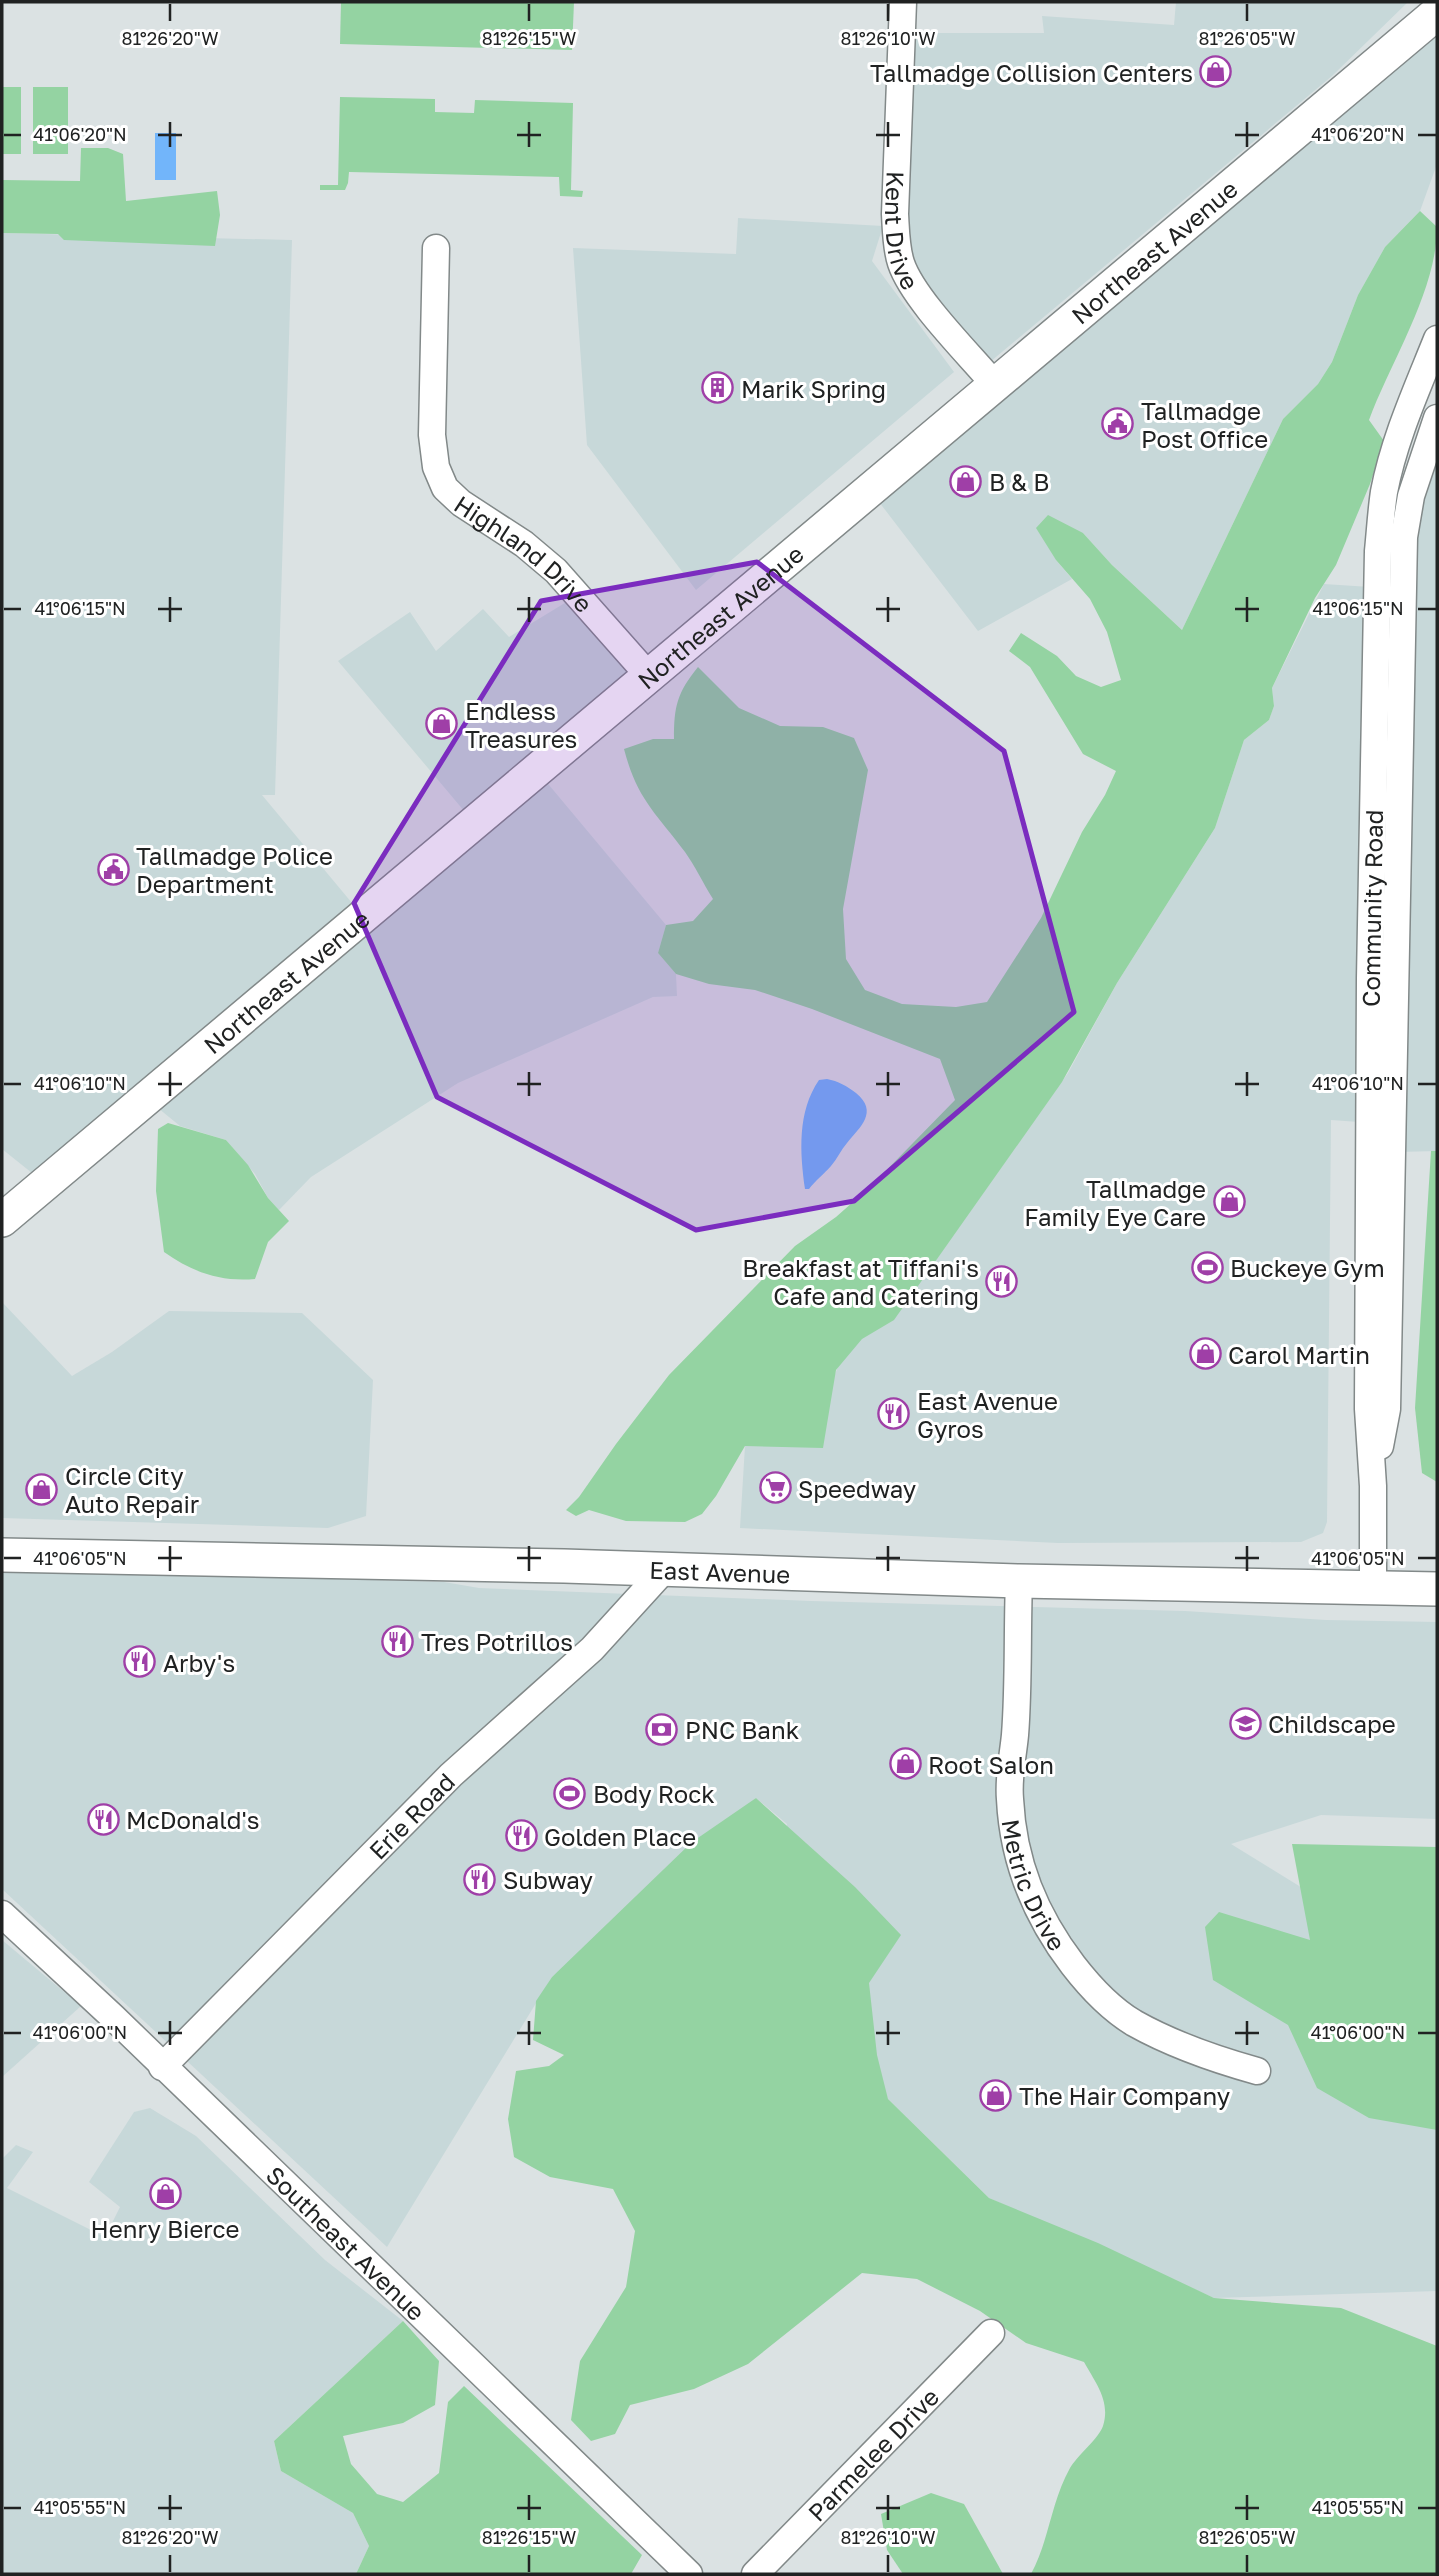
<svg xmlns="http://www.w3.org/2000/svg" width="1439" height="2576" font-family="'Golos Text',sans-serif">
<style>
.built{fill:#c7d8d9}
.green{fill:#94d3a2}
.water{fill:#72b5fa}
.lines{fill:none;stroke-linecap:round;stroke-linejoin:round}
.minor-casing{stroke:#828989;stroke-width:29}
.major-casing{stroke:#828989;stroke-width:36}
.minor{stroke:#fff;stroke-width:26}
.major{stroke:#fff;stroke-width:33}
.marked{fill:#7b2cbf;fill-opacity:0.2;stroke:#7b2cbf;stroke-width:5;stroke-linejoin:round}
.ticks{fill:none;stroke:#202222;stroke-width:2.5}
.labels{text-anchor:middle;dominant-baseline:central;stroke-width:6;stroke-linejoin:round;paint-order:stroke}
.poi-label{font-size:24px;fill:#202222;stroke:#fff;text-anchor:start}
.street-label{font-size:24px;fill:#202222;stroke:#fff}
.ticks-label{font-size:18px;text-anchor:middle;fill:#202222;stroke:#fff;stroke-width:6;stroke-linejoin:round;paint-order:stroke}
</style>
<rect width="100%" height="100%" fill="#dbe2e3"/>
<g class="built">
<path d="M1176,2H1408L1332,76L990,362L935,296L909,255L906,228L911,33H1044L1042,16L1174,25Z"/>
<path d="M1437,30V164L1420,211L1385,247L1358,295L1332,362L1318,384L1283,419L1182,630L1112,565L1083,533L1056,560L1072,579L978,631L876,498Z"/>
<path d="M738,218L883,226L872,261L954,372L696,590L587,445L573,248L736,254Z"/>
<path d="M2,233L292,240L275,795H262L352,903L32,1173L2,1149Z"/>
<path d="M1437,433V1151L1398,1152L1410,543Z"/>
<path d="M1324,584L1370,587L1359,1122L1331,1120L1327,1522L1323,1533L1301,1542L1058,1543L740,1528L745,1446L807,1445L854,1326L894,1319L1068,1073L1117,983L1215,828L1244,740L1269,720L1274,706L1272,688Z"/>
<path d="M573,598L642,677L470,818L338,661L410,612L436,651L483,609L509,637Z"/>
<path d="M544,779L666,925L658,953L676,974L677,996L653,997L458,1083L311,1177L279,1210L268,1198L255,1174L226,1140L180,1126L158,1108Z"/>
<path d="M2,1302L72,1376L112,1352L169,1311L302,1313L373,1380L366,1516L328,1528L2,1518Z"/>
<path d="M2,1570L444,1582L479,1588L811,1601L1185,1611L1326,1620L1437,1622V1819L1321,1815L1231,1844L1304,1889L1437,1919V2291L1214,2298L989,2198L888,2099L786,1831L787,1824L756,1798L552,1977L387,2247L2,1889Z"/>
<path d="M2,1940L81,2006L2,2077Z"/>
<path d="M150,2108L196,2136L325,2260L403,2321L274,2441L281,2471L353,2513L369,2546L356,2574H2V2159L16,2145L33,2152L7,2188L105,2237L120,2207L89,2182L134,2112Z"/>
</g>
<g class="green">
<path d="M341,2H574L572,50L340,44Z"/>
<rect x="2" y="87" width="19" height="67"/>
<rect x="33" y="87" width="35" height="67"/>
<path d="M340,97L435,99V112L474,113L475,100L573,103L571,190L583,191L582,197L560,196L559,177L349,172L348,183L345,190H320V185H338Z"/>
<path d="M81,148H108L123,154L126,201L217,191L220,215L215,246L64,240L58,234L2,233V180L80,181Z"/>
<path d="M1420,211L1437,227C1437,290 1391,361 1369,420L1384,441L1370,484L1336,565L1315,598L1272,688L1274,706L1269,720L1244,740L1215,828L1117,983L1062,1082L894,1320L862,1339L836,1370L823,1448L745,1446L716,1496L702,1514L685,1522L626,1521L589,1510L576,1516L566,1510L579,1497L616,1444L669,1375L795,1246L836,1217L870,1187L955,1100L940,1059L812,1009L755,990L709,984L676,974L658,953L666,925L693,921L713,899C703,883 695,866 685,852C655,812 637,799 624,749L653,739H674C674,706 677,693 698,667L739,708L780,726L823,727L854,738L868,770L843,909L846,959L865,990L902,1004L956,1007L987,1002L1041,918L1082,832L1105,795L1116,771L1083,754L1030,667L1009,651L1021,633L1057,656L1076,676L1101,687L1121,680L1107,632L1090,599L1056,560L1036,528L1048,515L1083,533L1112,565L1182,630L1283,419L1318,384L1332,362L1358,295L1385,247Z"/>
<path d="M168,1123L226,1140L248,1165L268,1198L289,1221L268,1242L255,1279C220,1282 192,1272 164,1252L156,1191L158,1129Z"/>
<path d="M1431,1151H1437V1482L1422,1473L1415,1408Z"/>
<path d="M756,1798L855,1887L901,1935L869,1983L877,2055L888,2099L989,2198L1098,2243L1214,2298L1341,2308L1437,2346V2574H1031C1049,2541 1051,2502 1070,2468C1077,2456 1099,2438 1103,2426C1111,2401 1095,2382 1084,2362L1026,2343L980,2311L917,2279L862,2273L748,2364L694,2389L630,2405L615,2434L591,2441L571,2420L580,2361L626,2287L635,2231L613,2189L550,2177L514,2157L508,2119L516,2071L549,2066L564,2055L533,2040L536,2001L552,1977L692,1842Z"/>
<path d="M1292,1844L1437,1847V2130L1369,2118L1317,2088L1288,2025L1213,1980L1205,1927L1219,1912L1310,1940Z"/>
<path d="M403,2321L439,2361L435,2405L403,2423L343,2436L351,2464L377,2494L403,2502L439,2473L448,2402L464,2386L642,2555L631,2574H356L369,2546L353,2513L281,2471L274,2441Z"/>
<path d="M931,2493L964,2504L1003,2574H903L887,2550L881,2514Z"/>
</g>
<g class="water">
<rect x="155" y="133" width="21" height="47"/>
<path d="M827,1079C838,1081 847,1086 856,1093C879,1112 860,1127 847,1143C841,1150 837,1159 831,1166C824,1174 815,1181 809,1189H805C800,1153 797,1112 819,1080Z"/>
</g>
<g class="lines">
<defs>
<g id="minor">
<path id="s1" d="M903,2L895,214C896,231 896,248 901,263C913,299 969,354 995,385"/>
<path id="s2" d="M436,248L432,435L436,467L445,488L461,503L524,544L556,571L649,676"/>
<path d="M1380,1446L1387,1409L1404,537L1411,496L1437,418"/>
<path id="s3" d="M1019,1581C1017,1632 1019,1684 1015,1735C1013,1756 1008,1777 1010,1799C1013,1862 1035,1915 1073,1965C1090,1987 1109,2008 1134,2023C1173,2045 1214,2059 1257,2071"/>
<path id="s4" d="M1373,1587V1486L1368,1409L1370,978L1378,551C1380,532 1381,512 1384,492C1394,439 1417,389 1437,339"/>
<path id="s5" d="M2,1914L113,2017L689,2574"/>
<path id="s6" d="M162,2067L451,1775L592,1649L664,1570"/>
<path id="s7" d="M755,2574L991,2333"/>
</g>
<g id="major">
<path id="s8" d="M2,1220L1437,13"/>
<path id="s9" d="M2,1555L564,1566L1019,1581L1437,1589"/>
</g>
</defs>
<use href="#minor" class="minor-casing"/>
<use href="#major" class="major-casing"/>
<use href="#minor" class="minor"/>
<use href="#major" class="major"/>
</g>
<path class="marked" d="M757,562L1004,751L1074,1012L854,1201L696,1230L437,1097L354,903L541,601Z"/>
<path class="ticks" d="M170,4V21M529,4V21M888,4V21M1247,4V21M170,122V147M529,122V147M888,122V147M1247,122V147M4,135H21M158,135H182M517,135H541M876,135H900M1235,135H1259M1418,135H1436M170,597V622M529,597V622M888,597V622M1247,597V622M4,609H21M158,609H182M517,609H541M876,609H900M1235,609H1259M1418,609H1436M170,1072V1096M529,1072V1096M888,1072V1096M1247,1072V1096M4,1084H21M158,1084H182M517,1084H541M876,1084H900M1235,1084H1259M1418,1084H1436M170,1546V1571M529,1546V1571M888,1546V1571M1247,1546V1571M4,1558H21M158,1558H182M517,1558H541M876,1558H900M1235,1558H1259M1418,1558H1436M170,2021V2045M529,2021V2045M888,2021V2045M1247,2021V2045M4,2033H21M158,2033H182M517,2033H541M876,2033H900M1235,2033H1259M1418,2033H1436M170,2495V2520M529,2495V2520M888,2495V2520M1247,2495V2520M4,2508H21M158,2508H182M517,2508H541M876,2508H900M1235,2508H1259M1418,2508H1436M170,2555V2572M529,2555V2572M888,2555V2572M1247,2555V2572"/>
<defs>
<symbol id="shop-ring" viewBox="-11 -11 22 22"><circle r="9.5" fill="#fff" stroke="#9f3fa7" stroke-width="1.5"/><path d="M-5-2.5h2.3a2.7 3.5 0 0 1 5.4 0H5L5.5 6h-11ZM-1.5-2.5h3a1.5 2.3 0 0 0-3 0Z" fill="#9f3fa7"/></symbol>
<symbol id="building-ring" viewBox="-11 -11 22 22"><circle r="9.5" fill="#fff" stroke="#9f3fa7" stroke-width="1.5"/><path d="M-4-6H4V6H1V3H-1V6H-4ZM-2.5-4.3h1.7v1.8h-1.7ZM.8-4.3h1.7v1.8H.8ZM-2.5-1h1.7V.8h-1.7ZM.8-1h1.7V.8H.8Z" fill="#9f3fa7"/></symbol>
<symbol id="civic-ring" viewBox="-11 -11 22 22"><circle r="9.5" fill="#fff" stroke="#9f3fa7" stroke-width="1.5"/><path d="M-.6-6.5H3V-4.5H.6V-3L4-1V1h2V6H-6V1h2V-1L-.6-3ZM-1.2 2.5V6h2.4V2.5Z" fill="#9f3fa7"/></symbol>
<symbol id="stadium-ring" viewBox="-11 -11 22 22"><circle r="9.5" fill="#fff" stroke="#9f3fa7" stroke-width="1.5"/><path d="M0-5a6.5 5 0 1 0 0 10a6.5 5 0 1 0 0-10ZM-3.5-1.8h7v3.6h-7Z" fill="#9f3fa7"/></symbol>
<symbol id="restaurant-ring" viewBox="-11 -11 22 22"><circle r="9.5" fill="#fff" stroke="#9f3fa7" stroke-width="1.5"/><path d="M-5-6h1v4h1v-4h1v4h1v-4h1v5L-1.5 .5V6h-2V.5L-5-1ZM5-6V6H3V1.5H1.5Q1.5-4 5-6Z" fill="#9f3fa7"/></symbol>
<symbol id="supermarket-ring" viewBox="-11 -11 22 22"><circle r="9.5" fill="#fff" stroke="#9f3fa7" stroke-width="1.5"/><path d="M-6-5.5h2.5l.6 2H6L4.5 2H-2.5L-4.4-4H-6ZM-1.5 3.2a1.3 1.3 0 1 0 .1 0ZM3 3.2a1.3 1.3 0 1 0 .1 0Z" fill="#9f3fa7"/></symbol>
<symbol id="school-ring" viewBox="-11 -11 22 22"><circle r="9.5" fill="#fff" stroke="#9f3fa7" stroke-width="1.5"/><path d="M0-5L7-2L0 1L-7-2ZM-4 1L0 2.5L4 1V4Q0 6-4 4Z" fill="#9f3fa7"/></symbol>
<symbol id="bank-ring" viewBox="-11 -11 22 22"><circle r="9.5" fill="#fff" stroke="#9f3fa7" stroke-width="1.5"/><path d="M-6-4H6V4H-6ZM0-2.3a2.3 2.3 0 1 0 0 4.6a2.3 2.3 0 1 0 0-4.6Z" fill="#9f3fa7"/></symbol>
</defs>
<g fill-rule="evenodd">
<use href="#shop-ring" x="1198" y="54" width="35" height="35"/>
<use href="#building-ring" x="700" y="370" width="35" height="35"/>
<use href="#civic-ring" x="1100" y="406" width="35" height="35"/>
<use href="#shop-ring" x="948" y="464" width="35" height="35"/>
<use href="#shop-ring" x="424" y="706" width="35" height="35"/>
<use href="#civic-ring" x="96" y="852" width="35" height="35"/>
<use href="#shop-ring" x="1212" y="1184" width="35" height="35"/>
<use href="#stadium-ring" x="1190" y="1250" width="35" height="35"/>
<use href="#restaurant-ring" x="984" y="1264" width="35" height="35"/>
<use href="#shop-ring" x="1188" y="1336" width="35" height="35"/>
<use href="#restaurant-ring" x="876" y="1396" width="35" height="35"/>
<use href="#supermarket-ring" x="758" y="1470" width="35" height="35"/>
<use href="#shop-ring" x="24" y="1472" width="35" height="35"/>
<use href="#restaurant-ring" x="380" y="1624" width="35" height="35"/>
<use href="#restaurant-ring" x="122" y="1644" width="35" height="35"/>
<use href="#school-ring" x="1228" y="1706" width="35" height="35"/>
<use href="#bank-ring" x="644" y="1712" width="35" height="35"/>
<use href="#shop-ring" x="888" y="1746" width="35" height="35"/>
<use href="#stadium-ring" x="552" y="1776" width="35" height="35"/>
<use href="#restaurant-ring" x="86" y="1802" width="35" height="35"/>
<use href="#restaurant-ring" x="504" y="1818" width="35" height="35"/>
<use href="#restaurant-ring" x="462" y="1862" width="35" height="35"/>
<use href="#shop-ring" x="978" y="2078" width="35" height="35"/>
<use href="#shop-ring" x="148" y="2176" width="35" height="35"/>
</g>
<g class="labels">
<g class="poi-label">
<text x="1193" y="72" text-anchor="end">Tallmadge Collision Centers</text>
<text x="741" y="388">Marik Spring</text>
<text x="1141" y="410">Tallmadge<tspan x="1141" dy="28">Post Office</tspan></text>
<text x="989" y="481">B &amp; B</text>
<text x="465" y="710">Endless<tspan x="465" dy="28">Treasures</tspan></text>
<text x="136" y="855">Tallmadge Police<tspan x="136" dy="28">Department</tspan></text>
<text x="1206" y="1188" text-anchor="end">Tallmadge<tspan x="1206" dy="28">Family Eye Care</tspan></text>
<text x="979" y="1267" text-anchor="end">Breakfast at Tiffani's<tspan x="979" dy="28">Cafe and Catering</tspan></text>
<text x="1230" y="1267">Buckeye Gym</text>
<text x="1228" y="1354">Carol Martin</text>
<text x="917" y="1400">East Avenue<tspan x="917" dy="28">Gyros</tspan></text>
<text x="65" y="1475">Circle City<tspan x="65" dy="28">Auto Repair</tspan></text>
<text x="798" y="1488">Speedway</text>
<text x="421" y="1641">Tres Potrillos</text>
<text x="163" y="1662">Arby's</text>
<text x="1268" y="1723">Childscape</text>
<text x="685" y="1729">PNC Bank</text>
<text x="928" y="1764">Root Salon</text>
<text x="593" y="1793">Body Rock</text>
<text x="126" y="1819">McDonald's</text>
<text x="544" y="1836">Golden Place</text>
<text x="503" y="1879">Subway</text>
<text x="1019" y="2095">The Hair Company</text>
<text x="165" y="2228" text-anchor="middle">Henry Bierce</text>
</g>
<g class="street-label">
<text stroke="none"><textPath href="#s1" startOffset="229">Kent Drive</textPath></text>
<text stroke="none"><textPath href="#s8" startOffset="1505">Northeast Avenue</textPath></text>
<text stroke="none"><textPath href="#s2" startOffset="345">Highland Drive</textPath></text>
<text stroke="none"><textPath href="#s8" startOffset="938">Northeast Avenue</textPath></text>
<text stroke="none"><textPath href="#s4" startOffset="679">Community Road</textPath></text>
<text stroke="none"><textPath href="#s8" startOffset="371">Northeast Avenue</textPath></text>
<text stroke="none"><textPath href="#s9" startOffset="718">East Avenue</textPath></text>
<text stroke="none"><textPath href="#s6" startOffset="354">Erie Road</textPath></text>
<text stroke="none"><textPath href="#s3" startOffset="308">Metric Drive</textPath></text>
<text stroke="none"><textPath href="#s5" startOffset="476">Southeast Avenue</textPath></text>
<text stroke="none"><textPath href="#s7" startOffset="168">Parmelee Drive</textPath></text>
</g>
</g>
<g class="ticks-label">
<text x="170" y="45">81°26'20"W</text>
<text x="529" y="45">81°26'15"W</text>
<text x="888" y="45">81°26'10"W</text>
<text x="1247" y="45">81°26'05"W</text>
<text x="80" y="141">41°06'20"N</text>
<text x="1358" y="141">41°06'20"N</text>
<text x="80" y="615">41°06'15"N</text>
<text x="1358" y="615">41°06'15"N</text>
<text x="80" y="1090">41°06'10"N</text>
<text x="1358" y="1090">41°06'10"N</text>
<text x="80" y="1565">41°06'05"N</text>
<text x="1358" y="1565">41°06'05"N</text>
<text x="80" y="2039">41°06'00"N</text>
<text x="1358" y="2039">41°06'00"N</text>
<text x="80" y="2514">41°05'55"N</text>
<text x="1358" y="2514">41°05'55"N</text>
<text x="170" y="2544">81°26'20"W</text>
<text x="529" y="2544">81°26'15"W</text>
<text x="888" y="2544">81°26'10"W</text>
<text x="1247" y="2544">81°26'05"W</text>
</g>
<rect width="1439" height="2576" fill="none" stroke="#202222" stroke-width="7"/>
</svg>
